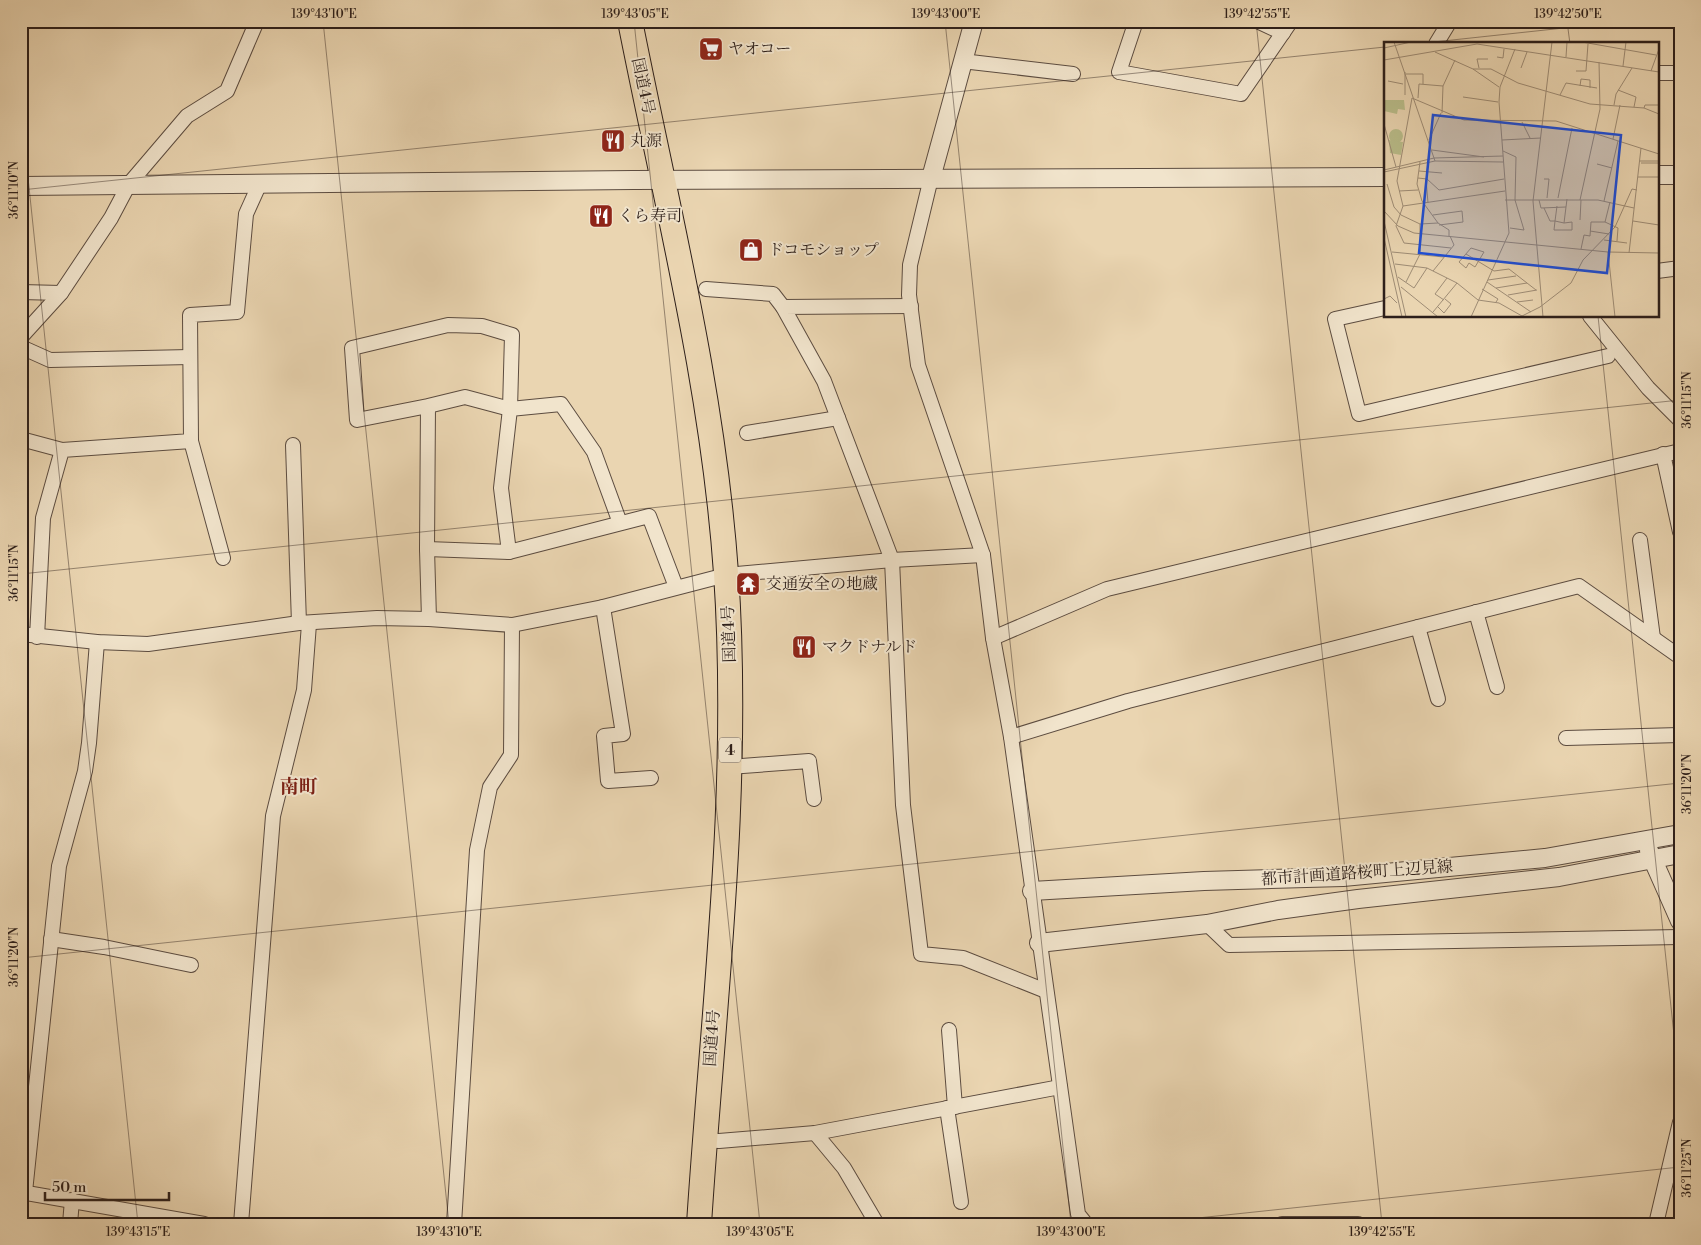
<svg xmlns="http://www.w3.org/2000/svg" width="1701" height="1245" font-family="'Libre Bodoni','Noto Serif JP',serif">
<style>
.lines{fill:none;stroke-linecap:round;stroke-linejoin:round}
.minor-casing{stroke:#5c4c40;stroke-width:16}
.tertiary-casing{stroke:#5c4c40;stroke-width:20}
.trunk-casing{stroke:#2d1f1a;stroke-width:26}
.minor{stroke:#f1e4cc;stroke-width:14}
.tertiary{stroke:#f1e4cc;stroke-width:18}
.trunk{stroke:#ead5b1;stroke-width:24}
.ticks{fill:none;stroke:#2d1f1a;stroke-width:1;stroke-opacity:0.45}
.labels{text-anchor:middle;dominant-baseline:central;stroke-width:4;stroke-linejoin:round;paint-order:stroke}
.shield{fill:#f1e4cc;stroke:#685a4f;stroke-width:1}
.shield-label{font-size:15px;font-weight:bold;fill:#2d1f1a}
.poi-label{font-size:16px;fill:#2d1f1a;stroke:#f1e4cc;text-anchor:start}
.street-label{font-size:16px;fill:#2d1f1a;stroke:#f1e4cc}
.quarter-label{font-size:19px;font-weight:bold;fill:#7a1f14;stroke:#f1e4cc}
.inset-road{fill:none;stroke:#9e8c75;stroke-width:1}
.view{fill:#1d4ed8;fill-opacity:0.15;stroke:#1d4ed8;stroke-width:2.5}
.inset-edge{fill:none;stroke:#2d1f1a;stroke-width:2.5}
.neatline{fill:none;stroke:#2d1f1a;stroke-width:2}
.ticks-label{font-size:12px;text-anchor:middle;fill:#2d1f1a}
</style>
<rect width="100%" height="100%" fill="#ead5b1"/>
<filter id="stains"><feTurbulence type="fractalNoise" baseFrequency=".004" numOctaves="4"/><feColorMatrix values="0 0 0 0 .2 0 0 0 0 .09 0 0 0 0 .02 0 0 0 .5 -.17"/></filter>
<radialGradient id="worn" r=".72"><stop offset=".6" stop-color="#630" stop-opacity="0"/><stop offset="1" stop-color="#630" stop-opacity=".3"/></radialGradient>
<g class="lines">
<defs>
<g id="minor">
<path d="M1136,21L1119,72L1241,94L1291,21"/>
<path d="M1257,21L1283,33"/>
<path d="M1436,44L1450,21"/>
<path d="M962,61L1073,74"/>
<path d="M1657,73H1680"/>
<path d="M931,178L910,265L909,295L918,365L983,555L993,638L1011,737L1078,1214L1086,1224"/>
<path d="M1657,271L1680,268"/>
<path d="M706,289L773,294L783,307"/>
<path d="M21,292L61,293"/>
<path d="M911,306L783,307L824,381L892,560L903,805L921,954L963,958L1046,991"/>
<path d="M1385,308L1335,319L1359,414L1608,356"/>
<path d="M1590,316L1648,388L1680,420"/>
<path d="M21,337L61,293L111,218L129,184L187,116L227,91L257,21"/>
<path d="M21,347L50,360L190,357"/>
<path d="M428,406L465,397L510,409L512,335L482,326L448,325L352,348L357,420L428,406L427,549L429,619"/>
<path d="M747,433L838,418"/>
<path d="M21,439L62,450"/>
<path d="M191,441L223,558"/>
<path d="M293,445L299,623"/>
<path d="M1663,454L1680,532"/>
<path d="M1640,540L1653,638"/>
<path d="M427,549L509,552L649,516L676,587"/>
<path d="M509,552L501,488L510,409L561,404L594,452L620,523"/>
<path d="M603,607L623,734L604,736L608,781L651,778"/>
<path d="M1476,612L1497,687"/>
<path d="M1418,627L1438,699"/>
<path d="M21,634L97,642L148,644L299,623L377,618L429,619L512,625L603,607L726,575L892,560L983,555"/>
<path d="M37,637L43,518L62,450L191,441L190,315L237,312L246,214L260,183"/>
<path d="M993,638L1107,589L1680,451"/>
<path d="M1011,737L1128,701L1579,586L1680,657"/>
<path d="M1566,738L1680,735"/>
<path d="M729,767L809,761L814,799"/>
<path d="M1207,924L1229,945L1680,937"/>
<path d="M51,939L104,947L191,965"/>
<path d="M949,1030L955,1107"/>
<path d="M947,1108L961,1202"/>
<path d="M815,1133L844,1168L877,1224"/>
<path d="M704,1140L719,1141L815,1133L1060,1087"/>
<path d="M21,1192L204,1224"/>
<path d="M25,1192L59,866L85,771L89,743L97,642"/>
<path d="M70,1224L72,1200"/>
<path d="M241,1224L273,816L304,690L309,624"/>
<path d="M454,1224L477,850L490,787L511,755L512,625"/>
<path d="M1282,1224H1358"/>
<path d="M1656,1224L1680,1122"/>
</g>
<g id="tertiary">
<path d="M1657,175H1680"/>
<path d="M931,178L974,21"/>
<path d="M21,186L633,180L1385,177"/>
<path d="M1649,851L1680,921"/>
<path d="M1032,891L1204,881L1343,877L1545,858L1680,834"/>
<path d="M1039,943L1207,924L1278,910L1358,899L1559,877L1680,854"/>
</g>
<path id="trunk" d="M630,21C666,204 713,386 726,573C741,790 713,1008 699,1224"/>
</defs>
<use href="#minor" class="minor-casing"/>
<use href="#tertiary" class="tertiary-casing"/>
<use href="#trunk" class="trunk-casing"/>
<use href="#minor" class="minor"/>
<use href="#tertiary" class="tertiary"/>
<use href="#trunk" class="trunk"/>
</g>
<path class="ticks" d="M323,21L449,1224M634,21L760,1224M945,21L1071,1224M1256,21L1382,1224M1567,21L1570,44M1415,44L1629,21M21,111L138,1224M21,190L1385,47M1598,316L1680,1092M21,574L1680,400M21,958L1680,783M1141,1224L1680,1167"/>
<defs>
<symbol id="supermarket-square" viewBox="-11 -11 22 22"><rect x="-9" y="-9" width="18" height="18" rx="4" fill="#8f2418" stroke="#f1e4cc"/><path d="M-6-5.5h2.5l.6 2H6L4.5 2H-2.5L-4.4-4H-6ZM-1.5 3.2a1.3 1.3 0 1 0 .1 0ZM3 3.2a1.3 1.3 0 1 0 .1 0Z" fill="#fff"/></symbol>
<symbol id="restaurant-square" viewBox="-11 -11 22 22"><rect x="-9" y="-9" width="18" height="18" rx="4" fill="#8f2418" stroke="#f1e4cc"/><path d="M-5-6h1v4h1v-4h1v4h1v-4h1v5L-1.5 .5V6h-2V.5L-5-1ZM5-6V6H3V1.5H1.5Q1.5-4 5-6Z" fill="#fff"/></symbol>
<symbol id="shop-square" viewBox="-11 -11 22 22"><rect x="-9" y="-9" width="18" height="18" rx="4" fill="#8f2418" stroke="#f1e4cc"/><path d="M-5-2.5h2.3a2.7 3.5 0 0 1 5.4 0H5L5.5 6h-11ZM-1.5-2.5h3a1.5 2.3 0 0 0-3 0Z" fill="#fff"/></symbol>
<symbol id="temple-square" viewBox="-11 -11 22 22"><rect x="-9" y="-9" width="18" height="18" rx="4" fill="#8f2418" stroke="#f1e4cc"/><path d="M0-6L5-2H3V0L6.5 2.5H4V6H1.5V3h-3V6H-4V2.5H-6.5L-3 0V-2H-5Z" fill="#fff"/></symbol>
</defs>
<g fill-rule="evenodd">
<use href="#supermarket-square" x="697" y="35" width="28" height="28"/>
<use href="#restaurant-square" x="599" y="127" width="28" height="28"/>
<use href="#restaurant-square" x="587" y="202" width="28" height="28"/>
<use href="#shop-square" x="737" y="236" width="28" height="28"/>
<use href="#temple-square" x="734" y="570" width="28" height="28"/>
<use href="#restaurant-square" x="790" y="633" width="28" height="28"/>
</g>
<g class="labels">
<rect class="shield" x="719" y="737.5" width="22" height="25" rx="4"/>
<g class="shield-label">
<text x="730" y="750">4</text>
</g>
<g class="poi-label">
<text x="728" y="49">ヤオコー</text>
<text x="630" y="141">丸源</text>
<text x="618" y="216">くら寿司</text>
<text x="768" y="250">ドコモショップ</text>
<text x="766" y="584">交通安全の地蔵</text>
<text x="822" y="647">マクドナルド</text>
</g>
<g class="street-label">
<text transform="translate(643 86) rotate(78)">国道4号</text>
<text transform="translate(729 634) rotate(-92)">国道4号</text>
<text transform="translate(1357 873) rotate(-4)">都市計画道路桜町上辺見線</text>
<text transform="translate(712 1038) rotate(-86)">国道4号</text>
</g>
<g class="quarter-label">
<text x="299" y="787">南町</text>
</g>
</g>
<g transform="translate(1384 42)">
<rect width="275" height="275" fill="#ead5b1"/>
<path d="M0,55L1,58H20L21,68L14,67L13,72L0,69ZM5 94a7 7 0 1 1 14 0a7 7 0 1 1-14 0Z" fill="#b9bd8a"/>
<path d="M5,98L19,100L17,113L6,111Z" fill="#b9bd8a"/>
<path class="inset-road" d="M10,0L51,119M198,0L272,13M0,6L27,0M51,10L89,27L115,45M113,15L119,16L120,7M182,15L183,0M0,18L93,2L275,30M239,24L242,0M95,26L93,17H104M137,26L143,10M89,27H107L134,41L206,62L260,66L275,72M192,29H202L204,2M267,29L275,7M21,30V53M22,32H39V42M4,39L19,42M196,44L197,37L206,38V46M234,48L252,55L250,65M176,53L182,41L213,46M79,55L114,60M34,56L35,42L59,44M230,63L232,52L248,26M260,66L261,63H275M58,71L59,44L71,18M138,80L146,96M0,82L12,125M229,97L236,63M45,98L57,71M118,98L157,96M48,108L100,115M119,109L132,115L131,158L140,188L126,186M256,119H275M36,120L33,142L38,159L54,181L65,188V194M257,121H275M213,122L228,126M0,128L50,116L119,114M35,129L58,131M0,130L51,119L119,120M254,135H275M34,136L43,137L55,148L120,137M42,137L44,161M160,137H165L163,156M3,142L10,165L17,173L36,182L54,181M15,149L34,148M121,149L19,164L13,139L28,56L80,78L172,79L275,112M174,156L188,86M121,158H214L250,166M155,158L157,166L182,165M196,158L216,67L215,20M220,159L234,99M19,164L12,184L20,201L67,206M160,166L166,179H171L173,164M0,169L14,184L30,191L224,210L275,211M49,173L78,169L79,180L55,183M196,178L197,158M0,179L22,275M249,179L275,183M221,180L234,186L233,199M180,181L171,179L170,188H188V180L180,181L183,157M206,189L225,192M0,196L18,275M220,198L243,201M87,206L100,210L91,225L85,221L82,226L75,220ZM197,207L200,193L206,194L207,180H221L226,160M8,210L60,215M224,210L231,275M245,211L257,106M82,212L110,229L125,227L152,248M11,222L43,226L73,241L94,258L115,261L138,274L156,265L187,241L199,218L231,185L248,147L253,148M49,229L70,203L66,194M14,235L30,246L43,226M104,238L132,234M22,240L36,212V182M103,240L147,270M17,245L54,275M112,246L143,241M98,247L114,257L112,260M124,253L153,248M0,257L6,254L13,261M60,258L51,252L63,236M133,260L149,258M54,265L60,271L67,262L61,257M49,270L73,241M87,275L125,191L115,60L116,45L131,7M159,275L149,159L168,0"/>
<path class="view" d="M49,73L237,93L223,231L35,211Z"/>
<rect width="275" height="275" class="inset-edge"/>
</g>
<rect width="1701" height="1245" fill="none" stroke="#ead5b1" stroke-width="55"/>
<path d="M45 1192v8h124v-8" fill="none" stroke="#2d1f1a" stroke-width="2.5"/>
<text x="52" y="1192" font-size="15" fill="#2d1f1a" stroke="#f1e4cc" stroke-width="4" paint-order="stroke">50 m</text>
<rect x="28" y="28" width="1646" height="1190" class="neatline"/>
<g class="ticks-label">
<text x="324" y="18">139°43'10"E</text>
<text x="635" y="18">139°43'05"E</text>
<text x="946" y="18">139°43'00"E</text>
<text x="1257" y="18">139°42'55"E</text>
<text x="1568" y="18">139°42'50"E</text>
<text transform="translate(14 190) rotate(-90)" y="4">36°11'10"N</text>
<text transform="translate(1687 400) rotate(-90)" y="4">36°11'15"N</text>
<text transform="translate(14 573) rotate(-90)" y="4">36°11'15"N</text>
<text transform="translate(1687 784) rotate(-90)" y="4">36°11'20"N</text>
<text transform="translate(14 957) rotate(-90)" y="4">36°11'20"N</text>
<text transform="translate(1687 1168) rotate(-90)" y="4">36°11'25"N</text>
<text x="138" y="1236">139°43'15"E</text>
<text x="449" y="1236">139°43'10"E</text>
<text x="760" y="1236">139°43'05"E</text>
<text x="1071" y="1236">139°43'00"E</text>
<text x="1382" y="1236">139°42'55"E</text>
</g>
<rect width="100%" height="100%" filter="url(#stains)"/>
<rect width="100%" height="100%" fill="url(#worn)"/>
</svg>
